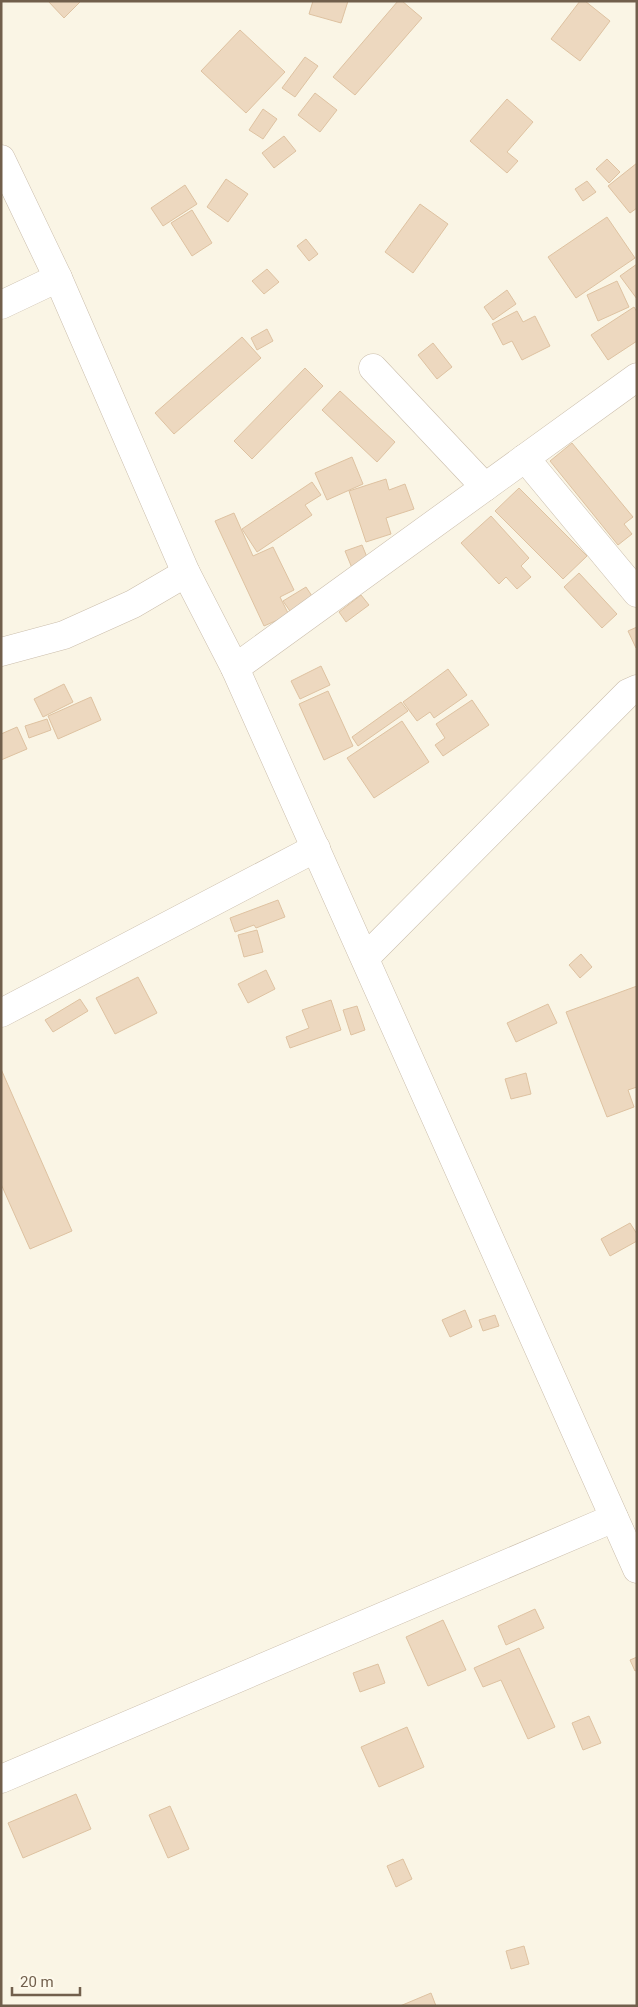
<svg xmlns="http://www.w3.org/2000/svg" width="638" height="2007" font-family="Roboto,sans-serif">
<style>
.building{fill:#edd8bf;stroke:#dec2a1}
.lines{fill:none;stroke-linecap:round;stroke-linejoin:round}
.minor-casing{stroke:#cbbeac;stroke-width:29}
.minor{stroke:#fff;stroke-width:28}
</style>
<rect width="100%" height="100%" fill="#faf5e5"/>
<g class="building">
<path d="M48,1H81L64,18Z"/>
<path d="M313,1H348L341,23L309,14Z"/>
<path d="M398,1H402L422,18L355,95L333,77Z"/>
<path d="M580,1H585L610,21L580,61L551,39Z"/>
<path d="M240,30L285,72L246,113L201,71Z"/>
<path d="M305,57L318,66L295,97L282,88Z"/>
<path d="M315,93L337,110L320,132L298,115Z"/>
<path d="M507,99L533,122L507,152L518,161L507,173L470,141Z"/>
<path d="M263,109L277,119L263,139L249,130Z"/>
<path d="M284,136L296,151L274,168L262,153Z"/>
<path d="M607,159L620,172L609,183L596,169Z"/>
<path d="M637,163V208L630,213L608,186Z"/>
<path d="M226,179L248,194L228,222L207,207Z"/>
<path d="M587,181L596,192L583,201L575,189Z"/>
<path d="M185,185L197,204L163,226L151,208Z"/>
<path d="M420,204L448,224L413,273L385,252Z"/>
<path d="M192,210L212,243L192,256L171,223Z"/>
<path d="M607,217L635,258L576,298L548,257Z"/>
<path d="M306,239L318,254L309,261L297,246Z"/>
<path d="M637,264V299L620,276Z"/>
<path d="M267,269L279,282L264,294L252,281Z"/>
<path d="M617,281L629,307L598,321L587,295Z"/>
<path d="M507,290L516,304L493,320L484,307Z"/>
<path d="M634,307L637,312V341L608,360L591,335Z"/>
<path d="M517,311L523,322L535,316L550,346L522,360L512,341L503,345L492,324Z"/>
<path d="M267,329L273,341L257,350L251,338Z"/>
<path d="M242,337L261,358L174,434L155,413Z"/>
<path d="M433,343L452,367L437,379L418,355Z"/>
<path d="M305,368L323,386L252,459L234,441Z"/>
<path d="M340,391L395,442L377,462L322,410Z"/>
<path d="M572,443L633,517L624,524L632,534L618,545L550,461Z"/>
<path d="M352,457L363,484L327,500L315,473Z"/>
<path d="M386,479L389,490L405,484L414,509L386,518L391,534L366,542L349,491Z"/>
<path d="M312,482L321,495L305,505L312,515L257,552L242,529Z"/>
<path d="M519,488L587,556L563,579L495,511Z"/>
<path d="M234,513L253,556L273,547L294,590L280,597L289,615L264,626L215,521Z"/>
<path d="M491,516L529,558L521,566L531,577L517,589L506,577L499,584L461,543Z"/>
<path d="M362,545L369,562L352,568L345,551Z"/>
<path d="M579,573L617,614L602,628L564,587Z"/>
<path d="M306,587L314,599L292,614L283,601Z"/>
<path d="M361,595L369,605L346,622L339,612Z"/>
<path d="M637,627V648H636L628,631Z"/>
<path d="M321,666L330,685L300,699L291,681Z"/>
<path d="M448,669L467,695L434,718L430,712L417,721L403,702Z"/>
<path d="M64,684L73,702L43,717L34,699Z"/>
<path d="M328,691L353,746L324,760L299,704Z"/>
<path d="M91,697L101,720L58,739L48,716Z"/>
<path d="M472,700L489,725L443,756L435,745L445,738L436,724Z"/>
<path d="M401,702L408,711L358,746L352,737Z"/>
<path d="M47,719L51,730L29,738L25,726Z"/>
<path d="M402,721L429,762L374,798L347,758Z"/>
<path d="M17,727L27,749L1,760V734Z"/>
<path d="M278,900L285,917L256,928L254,925L235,932L230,918Z"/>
<path d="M257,930L263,952L244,957L238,935Z"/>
<path d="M581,954L592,967L580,978L569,965Z"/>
<path d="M266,970L275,989L248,1003L238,984Z"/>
<path d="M138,977L157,1013L115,1034L96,998Z"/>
<path d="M637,986V1087L628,1090L634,1107L607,1117L566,1012Z"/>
<path d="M80,999L88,1011L53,1032L45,1020Z"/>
<path d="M331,1000L341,1030L290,1048L286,1037L309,1028L302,1010Z"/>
<path d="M548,1004L557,1023L516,1042L507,1023Z"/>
<path d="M357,1006L365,1030L351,1035L343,1010Z"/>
<path d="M1,1069L72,1231L30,1249L1,1184Z"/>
<path d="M526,1073L531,1094L511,1099L505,1079Z"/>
<path d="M630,1223L637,1234V1241L610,1256L601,1239Z"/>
<path d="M465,1310L472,1327L450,1337L442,1320Z"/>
<path d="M495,1315L499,1326L483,1331L479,1320Z"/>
<path d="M535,1609L544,1628L506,1645L498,1626Z"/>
<path d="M443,1620L466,1670L428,1686L406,1637Z"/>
<path d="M519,1648L555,1727L528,1739L501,1680L483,1687L474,1668Z"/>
<path d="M637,1657V1670L635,1671L630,1660Z"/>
<path d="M378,1664L385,1683L360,1692L353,1673Z"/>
<path d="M589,1716L601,1743L583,1750L572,1723Z"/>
<path d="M407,1727L424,1767L379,1787L361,1747Z"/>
<path d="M76,1794L91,1829L23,1858L8,1823Z"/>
<path d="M170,1806L189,1849L168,1858L149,1815Z"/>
<path d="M403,1859L412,1879L396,1887L387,1866Z"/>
<path d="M524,1946L529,1964L511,1969L506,1951Z"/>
<path d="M431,1993L436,2006H400Z"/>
</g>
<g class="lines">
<defs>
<g id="minor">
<path d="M1,159L58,278L186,573L235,668L637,1569"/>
<path d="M1,305L58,278"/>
<path d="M373,368L485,487"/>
<path d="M525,458L637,593"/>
<path d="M1,652L64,635L133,604L186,573"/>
<path d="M235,668L637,377"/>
<path d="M365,958L628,693L637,689"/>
<path d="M1,1013L316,848"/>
<path d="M1,1779L614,1518"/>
</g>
</defs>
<use href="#minor" class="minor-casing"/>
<use href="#minor" class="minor"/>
</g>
<rect width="638" height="2007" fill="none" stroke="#715f4c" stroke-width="5"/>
<path d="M12 1987v8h68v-8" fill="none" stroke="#715f4c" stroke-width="2.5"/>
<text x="20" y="1987" font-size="15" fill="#715f4c" stroke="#fdf9eb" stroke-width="4" paint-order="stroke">20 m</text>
</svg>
